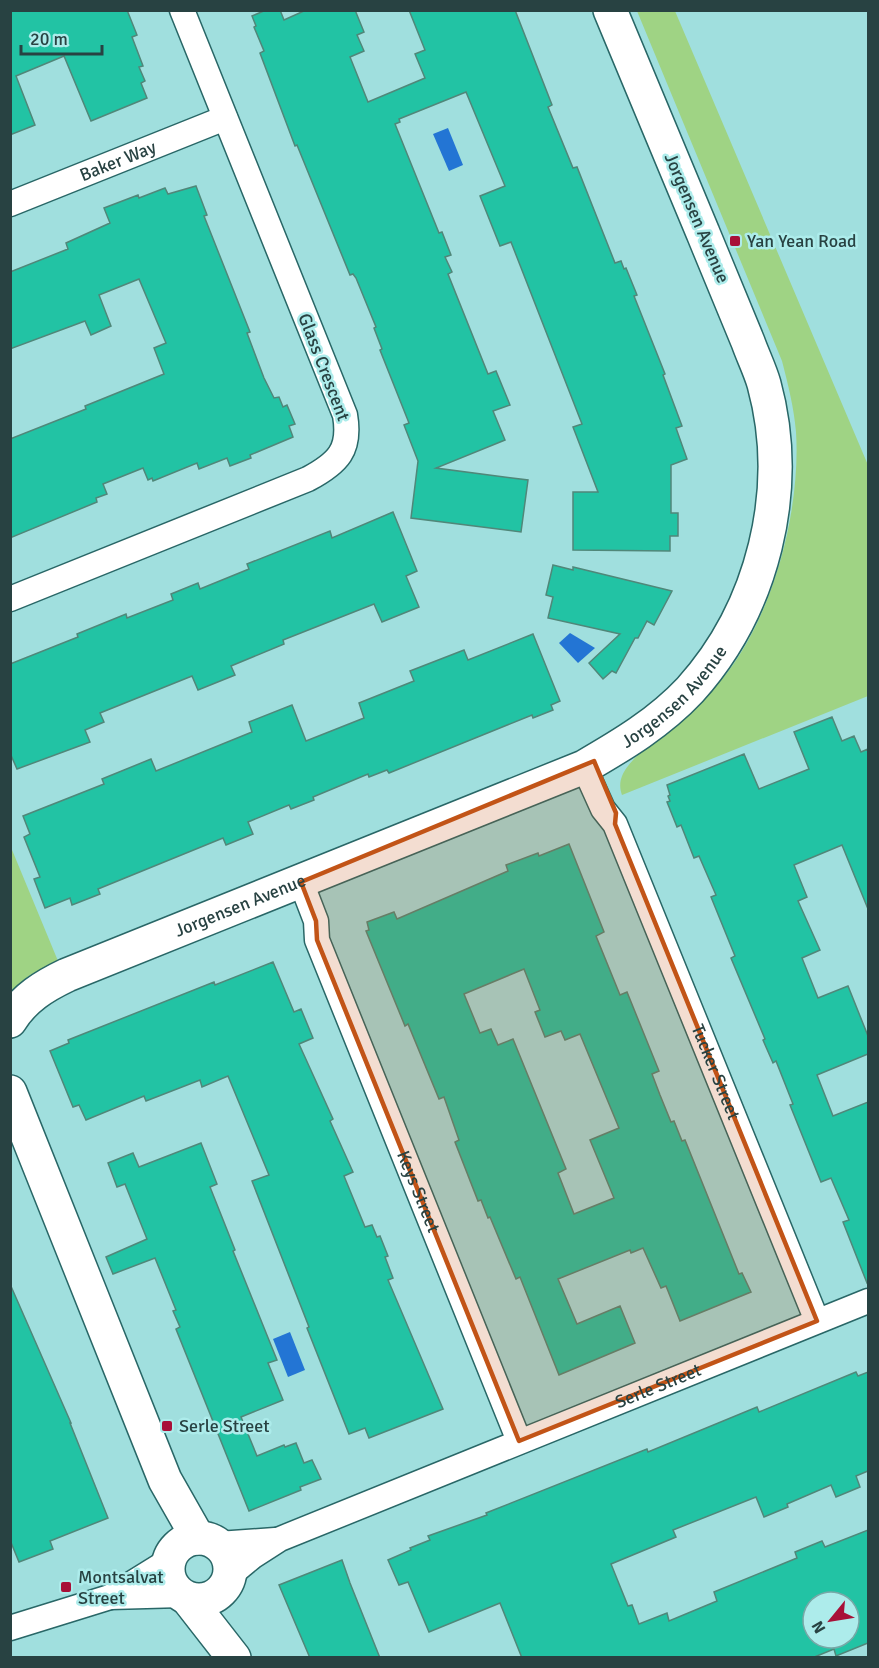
<svg xmlns="http://www.w3.org/2000/svg" width="879" height="1668" font-family="Signika,sans-serif">
<style>
.green{fill:#9fd384}
.water{fill:#2375d4}
.building{fill:#22c3a4;stroke:#508779;stroke-width:1.5;fill-rule:evenodd}
.lines{fill:none;stroke-linecap:round;stroke-linejoin:round}
.street-casing{stroke:#296767;stroke-width:27}
.secondary-casing{stroke:#296767;stroke-width:36}
.street{stroke:#fff;stroke-width:24}
.secondary{stroke:#fff;stroke-width:33}
.marked{fill:#c25417;fill-opacity:0.2;stroke:#c25417;stroke-width:4.5;stroke-linejoin:round}
.poi-dot{fill:#a81038;stroke:#adeceb;stroke-width:2}
.labels{text-anchor:middle;dominant-baseline:central;stroke-width:5;stroke-linejoin:round;paint-order:stroke}
.street-label{font-size:18px;fill:#284242;stroke:#adeceb}
.poi-label{font-size:18px;fill:#284242;stroke:#adeceb;text-anchor:start}
</style>
<rect width="100%" height="100%" fill="#a0dfde"/>
<g class="green">
<path d="M637,11H675L868,465V696L622,795C618,784 621,775 628,766C641,748 664,736 680,722C697,707 713,690 727,673C774,612 801,509 796,432C794,408 788,384 782,361Z"/>
<path d="M10,845L58,961L30,975L11,991Z"/>
</g>
<g class="water">
<path d="M448,128L463,165L449,171L433,134Z"/>
<path d="M570,633L595,648L578,663L559,643Z"/>
<path d="M290,1332L305,1370L288,1377L273,1339Z"/>
</g>
<g class="building">
<path d="M10,10H127L137,35L132,37L143,66L139,67L145,81L141,83L147,98L91,121L64,56L16,76L35,125L10,135Z"/>
<path d="M266,10H280L284,20L306,10H355L364,32L357,35L364,51L350,57L368,102L425,78L415,54L425,50L409,10H515L552,105L548,107L573,168L577,167L615,263L621,261L624,269L626,268L637,295L634,296L665,374L663,375L682,426L676,428L687,459L671,465V513H678V536H670V551L573,550V492H598L573,427L582,424L511,242L500,246L480,196L505,186L466,92L399,119L400,122L395,124L439,233L442,232L451,255L445,257L452,272L448,274L488,374L496,371L510,405L493,411L505,440L436,468L528,480L521,532L411,518L418,461L404,425L409,423L380,350L382,349L374,328L376,327L356,278L353,274L350,275L297,145L295,146L260,53L264,51L254,27L256,26L252,16Z"/>
<path d="M196,186L207,215L204,216L250,332L247,333L264,378L274,398L279,397L283,407L287,405L295,424L289,426L293,437L250,455L251,458L230,466L227,458L199,469L197,463L153,481L152,478L148,480L143,468L103,484L107,494L96,498L97,502L10,538V439L86,409L85,406L164,374L154,348L166,343L139,279L99,295L111,326L91,335L85,321L10,349V272L68,249L66,243L110,223L104,208L138,195L139,198L165,188L168,194Z"/>
<path d="M393,512L417,571L406,576L419,607L382,622L374,604L283,640L284,644L231,666L235,675L198,690L192,676L100,713L104,722L85,730L90,742L17,769L10,753V664L78,637L77,634L126,614L127,618L173,600L171,594L198,583L200,589L249,569L247,564L330,531L332,538Z"/>
<path d="M553,565L573,570V567L672,591L654,625L647,621L638,638H635L616,673L612,671L603,679L589,663L620,634L548,618L553,597L546,595Z"/>
<path d="M533,634L560,701L551,705L553,710L533,718L532,715L389,773L387,770L369,777L368,774L313,797L314,800L291,809L289,805L248,822L253,834L226,845L223,838L98,889L100,894L72,905L70,898L45,908L34,879L40,877L24,837L30,834L23,816L104,784L102,779L151,759L156,771L252,732L249,722L292,705L306,741L364,718L359,703L414,681L410,671L464,650L468,660Z"/>
<path d="M832,717L842,741L854,736L861,752L868,749V909L842,845L794,865L807,897L798,901L820,950L802,958L818,998L848,986L868,1036V1054L817,1075L833,1116L868,1102V1282L867,1283L843,1222L849,1220L831,1178L821,1182L790,1105L793,1104L776,1061L773,1063L763,1040L765,1039L731,958L735,956L711,897L716,895L699,856L694,858L681,825L677,827L667,802L670,801L668,796L670,795L667,785L744,754L759,789L809,769L794,732Z"/>
<path d="M569,844L604,932L596,936L620,995L627,992L659,1071L652,1074L660,1095L671,1122L674,1121L682,1141L685,1140L739,1274L742,1273L751,1292L680,1321L666,1286L661,1288L643,1248L631,1253L630,1250L558,1279L577,1324L620,1306L635,1343L559,1375L520,1277L516,1279L490,1217L488,1218L481,1200L478,1201L455,1142L459,1140L444,1097L439,1099L408,1024L405,1026L366,931L369,930L367,922L394,912L397,919L508,871L506,865L538,853L539,856ZM524,969L540,1010L535,1012L545,1037L561,1031L565,1040L580,1034L619,1128L590,1140L614,1198L574,1214L558,1173L566,1169L513,1039L498,1045L491,1029L480,1033L464,994Z"/>
<path d="M273,962L294,1012L301,1009L313,1038L299,1044L333,1119L330,1121L353,1172L344,1176L365,1227L372,1225L377,1237L380,1236L388,1256L385,1257L393,1278L388,1280L443,1409L369,1438L365,1428L349,1434L307,1328L309,1327L252,1181L269,1175L228,1076L202,1087L200,1080L146,1101L144,1096L86,1120L79,1105L73,1107L50,1051L69,1043L68,1040L214,982L215,985Z"/>
<path d="M201,1143L217,1184L210,1187L235,1250L233,1251L277,1360L268,1363L283,1400L241,1417L257,1456L284,1445L285,1447L296,1443L304,1463L312,1460L321,1479L300,1487L301,1490L249,1511L176,1329L180,1327L173,1311L176,1310L155,1258L113,1274L106,1257L147,1239L125,1184L117,1187L108,1163L133,1153L139,1167Z"/>
<path d="M10,1284L71,1423H70L108,1518L50,1541L53,1549L19,1562L10,1540Z"/>
<path d="M856,1372L858,1376L868,1372V1471L856,1476L860,1487L836,1497L831,1485L787,1504L788,1507L764,1517L756,1497L673,1530L676,1537L611,1564L628,1606L632,1605L639,1624L667,1613L669,1621L717,1601L714,1592L797,1558L795,1552L822,1541L825,1547L868,1530V1643L836,1656L834,1649L812,1658H522L500,1603L429,1632L408,1582L399,1585L388,1560L411,1550L410,1548L430,1540L428,1536L487,1515L486,1513L647,1449L648,1452L757,1407L759,1412ZM813,1602H849V1638H813Z"/>
<path d="M342,1560L350,1583L380,1658H310L279,1585Z"/>
</g>
<g class="lines">
<defs>
<g id="street">
<path id="s1" d="M10,204L225,118"/>
<path d="M10,599L308,479C338,463 351,450 345,415L182,10"/>
<path id="s2" d="M584,767L603,809L615,824L817,1321"/>
<path id="s3" d="M301,882L316,921L317,940L519,1441"/>
<path d="M218,1544L275,1540"/>
<path id="s4" d="M229,1576L252,1557L280,1539L868,1301"/>
<path d="M110,1597L182,1595"/>
<path d="M10,1628L110,1597L168,1561"/>
</g>
<g id="secondary">
<path id="s5" d="M10,1021C24,998 44,986 67,975L584,767C622,745 659,723 690,690C763,609 793,490 764,384C760,370 753,356 748,342C733,305 718,269 703,233C672,159 641,85 610,10"/>
<path d="M10,1092L165,1480L198,1538"/>
<circle cx="199" cy="1569" r="31"/>
<path d="M188,1599L234,1658"/>
</g>
</defs>
<use href="#street" class="street-casing"/>
<use href="#secondary" class="secondary-casing"/>
<use href="#street" class="street"/>
<use href="#secondary" class="secondary"/>
</g>
<path class="marked" d="M594,761L616,813L615,824L817,1321L519,1441L317,940L316,921L301,882Z"/>
<g class="poi-dot">
<rect x="729" y="235" width="12" height="12" rx="3"/>
<rect x="161" y="1420" width="12" height="12" rx="3"/>
<rect x="60" y="1581" width="12" height="12" rx="3"/>
</g>
<g class="labels">
<g class="street-label">
<text stroke="none"><textPath href="#s1" startOffset="116">Baker Way</textPath></text>
<text transform="translate(697 218) rotate(67)">Jorgensen Avenue</text>
<text transform="translate(324 367) rotate(69)">Glass Crescent</text>
<text stroke="none"><textPath href="#s5" startOffset="747">Jorgensen Avenue</textPath></text>
<text stroke="none"><textPath href="#s5" startOffset="261">Jorgensen Avenue</textPath></text>
<text stroke="none"><textPath href="#s2" startOffset="333">Tucker Street</textPath></text>
<text stroke="none"><textPath href="#s3" startOffset="332">Keys Street</textPath></text>
<text stroke="none"><textPath href="#s4" startOffset="471">Serle Street</textPath></text>
</g>
<g class="poi-label">
<text x="747" y="241">Yan Yean Road</text>
<text x="179" y="1426">Serle Street</text>
<text x="78" y="1577">Montsalvat<tspan x="78" dy="21">Street</tspan></text>
</g>
</g>
<rect width="879" height="1668" fill="none" stroke="#284242" stroke-width="24"/>
<g transform="translate(831 1620) rotate(240)"><circle r="28" fill="#adeceb" stroke="#78a8a7" stroke-width="1.5"/>
<path d="M0-4.5L10 22L0 15L-10 22Z" fill="#a81038"/>
<text y="-9" font-size="16" font-weight="bold" text-anchor="middle" fill="#284242">N</text>
</g>
<path d="M21 45v9h81v-9" fill="none" stroke="#284242" stroke-width="3"/>
<text x="30" y="45" font-size="18" fill="#284242" stroke="#adeceb" stroke-width="4.5" paint-order="stroke">20 m</text>
</svg>
